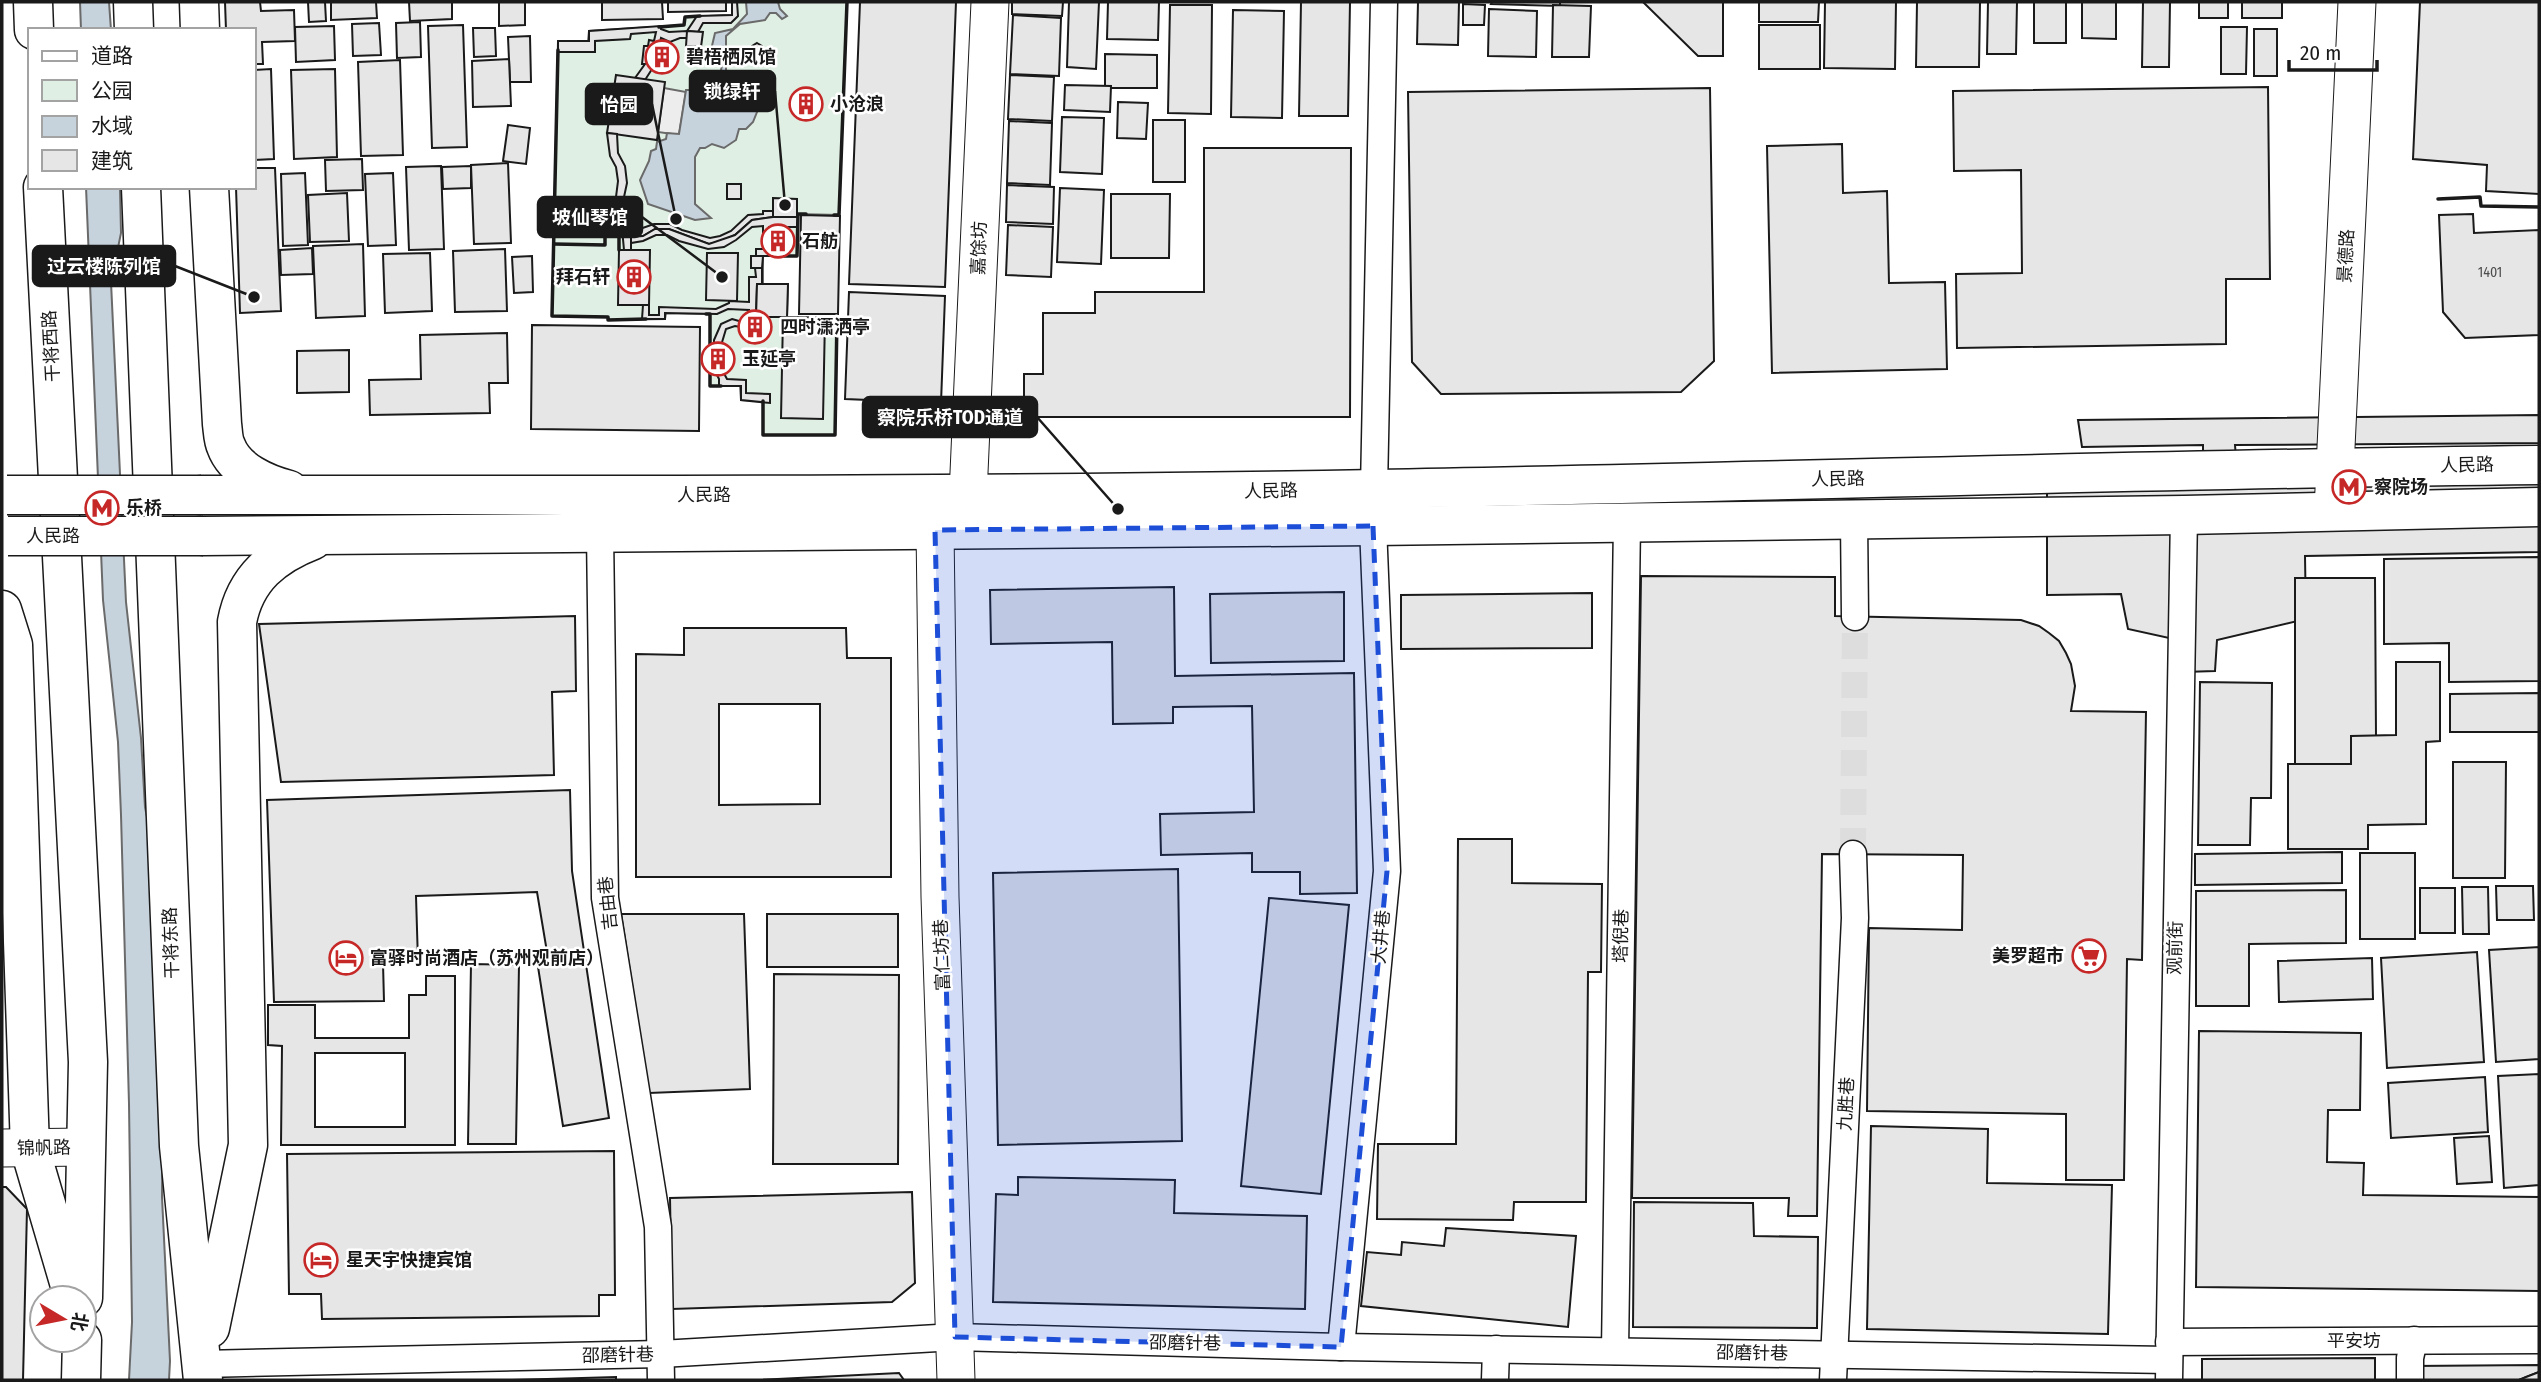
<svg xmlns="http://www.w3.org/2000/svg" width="2541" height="1382" font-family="'Fira Sans Condensed','Noto Sans SC',sans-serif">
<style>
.green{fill:#e0efe3;stroke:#6a6a6a;stroke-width:2}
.parking{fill:#ededed;stroke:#6a6a6a;stroke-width:2}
.water{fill:#c6d2dc;stroke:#6a6a6a;stroke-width:2}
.building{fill:#e6e6e6;stroke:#1a1a1a;stroke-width:2;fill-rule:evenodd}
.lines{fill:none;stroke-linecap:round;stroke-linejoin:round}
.street-tunnel{stroke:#ddd;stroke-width:26;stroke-dasharray:26 13;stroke-linecap:butt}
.street-casing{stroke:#1a1a1a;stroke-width:29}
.secondary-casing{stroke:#1a1a1a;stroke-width:39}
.primary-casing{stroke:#1a1a1a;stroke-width:41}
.street{stroke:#fff;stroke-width:26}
.secondary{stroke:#fff;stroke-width:37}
.primary{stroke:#fff;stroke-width:38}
.primary-bridge-casing{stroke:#1a1a1a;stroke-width:41;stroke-linecap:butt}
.primary-bridge{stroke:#fff;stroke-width:38}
.wall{stroke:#1a1a1a;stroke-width:3.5}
.marked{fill:#1d4ed8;fill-opacity:0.2;stroke:#1d4ed8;stroke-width:5;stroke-dasharray:14 9;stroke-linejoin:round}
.labels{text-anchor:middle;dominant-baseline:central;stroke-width:5;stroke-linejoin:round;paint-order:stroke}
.number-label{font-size:14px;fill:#4d4d4d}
.poi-label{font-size:18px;font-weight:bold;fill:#1a1a1a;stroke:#fff;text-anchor:start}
.street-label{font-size:18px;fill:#1a1a1a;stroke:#fff}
.leader{fill:none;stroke:#1a1a1a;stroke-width:2.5}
.callout-dot{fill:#1a1a1a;stroke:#fff;stroke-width:2.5}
.callout{fill:#1a1a1a;stroke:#1a1a1a;stroke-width:2.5}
.callout-label{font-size:19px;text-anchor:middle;font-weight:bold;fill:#fff}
</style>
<rect width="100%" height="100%" fill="#fff"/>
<path class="green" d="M732,2H847L839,215L798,214L797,256H763V284H788L787,317L837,318L835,435H763V401L741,400L740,386H710V314L666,313L665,319L608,320V317L552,316L558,41H588L589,31L684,25L685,17L732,15Z"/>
<path class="parking" d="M664,88L686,92L679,135L658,132Z"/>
<g class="water">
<path d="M80,2H109L111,30H81Z"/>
<path d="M746,2H778L780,9L787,16L782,19L776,13H770L765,20L740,24L726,36V73L749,88L759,107L753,122L746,129H739L736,140L724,148L712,144L705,148H700L695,157V204L711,218L695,220L648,204L640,180L649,161L651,151L656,149L657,142L666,139L667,133L679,134L686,90H699L706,81L720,76L722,65L711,50L715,33L733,29L747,14Z"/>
<path d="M86,187H120L121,233L111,282L126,602L141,738L145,807L154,852L163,1056L162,1197L170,1361L169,1380H129L132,1322L129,1104L121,815L118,742L103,600Z"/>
</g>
<g class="building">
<path d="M225,2H260L261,11L294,10L295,41L262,42L263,64H254V30H226Z"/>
<path d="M308,2H325L326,21L309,22Z"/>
<path d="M331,2H376L377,18L331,20Z"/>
<path d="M409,2H452V19L410,21Z"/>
<path d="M499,2H525V25L499,26Z"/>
<path d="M602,2H662L663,19L602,20Z"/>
<path d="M668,2H726V11L668,12Z"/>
<path d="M732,2H737L738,16L731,23H703L698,32L687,31L697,16L732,15Z"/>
<path d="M860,2H956L945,287L849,284Z"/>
<path d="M1012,2H1063L1062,16L1012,14Z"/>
<path d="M1069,2H1099L1096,69L1067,67Z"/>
<path d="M1108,2H1159L1158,40L1107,39Z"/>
<path d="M1301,2H1350L1348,116H1299Z"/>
<path d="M1418,2H1459L1458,45L1417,44Z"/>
<path d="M1492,2H1560V6L1491,4Z"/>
<path d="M1643,2H1723V56H1698Z"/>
<path d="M1759,2H1819L1818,22H1759Z"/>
<path d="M1825,2H1896L1895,69L1824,68Z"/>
<path d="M1917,2H1980L1979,67H1916Z"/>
<path d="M1988,2H2017L2016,54H1987Z"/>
<rect x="2034" y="2" width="32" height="41"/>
<path d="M2082,2H2116V39L2082,38Z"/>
<path d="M2143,2H2170L2169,67H2142Z"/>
<rect x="2199" y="2" width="29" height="16"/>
<rect x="2242" y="2" width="40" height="16"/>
<path d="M2420,2H2539V194L2486,191L2487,165L2413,159Z"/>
<path d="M1463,4L1485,5L1484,25H1463Z"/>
<path d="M1170,5H1212L1211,114L1168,113Z"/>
<path d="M1553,5L1591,6L1589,57H1552Z"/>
<path d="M1489,9L1537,11L1536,57L1488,56Z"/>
<path d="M1233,10L1284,11L1282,118L1231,117Z"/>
<path d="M1013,15L1061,18L1059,76L1010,74Z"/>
<path d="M420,22L421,57L397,58L396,23Z"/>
<path d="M379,23L381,55L353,56L352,24Z"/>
<path d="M463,25L467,147L432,148L428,26Z"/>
<rect x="1759" y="25" width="61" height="44"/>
<path d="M334,26L335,60L296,62L295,27Z"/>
<path d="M661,26V29L669,32L687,31V38H680L670,42L661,38L659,47H654L651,66H654L645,80L635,78L645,64H642L644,46H648L649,40L654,41L656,32L631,34L630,39L595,41V52H558V41H589V31Z"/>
<path d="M2221,27H2247L2246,74H2221Z"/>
<path d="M473,28H495L496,56L474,57Z"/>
<rect x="2254" y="29" width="23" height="47"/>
<path d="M687,31L703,32L701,47L686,46Z"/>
<path d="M530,36L531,82H510L508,37Z"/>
<path d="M757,43L762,46V52L757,55L752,52V46Z"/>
<path d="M654,47L673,49L670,69L651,66Z"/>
<path d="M1105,54L1157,55V88H1105Z"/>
<path d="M509,59L511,106L473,107L472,61Z"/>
<path d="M400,60L403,155L361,156L358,62Z"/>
<path d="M271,69L274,159L254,160V70Z"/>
<path d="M335,69L337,157L294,159L291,70Z"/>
<path d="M616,75L665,82L657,140L607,133Z"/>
<path d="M1010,75L1054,77L1052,121L1008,119Z"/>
<path d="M1065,85L1111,86L1110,112L1064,110Z"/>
<path d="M2268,87L2270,279H2226V344L1957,348L1956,274L2022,273L2021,170L1954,171L1953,91Z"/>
<path d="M1710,88L1714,361L1681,392L1441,394L1412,362L1408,92Z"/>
<path d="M806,95L814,100V108L806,113L798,108L799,99Z"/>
<path d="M1118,102L1148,103L1146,139L1117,138Z"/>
<path d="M1062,117L1104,118L1102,174L1060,172Z"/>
<rect x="1153" y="120" width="32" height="62"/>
<path d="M1009,121L1052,123L1050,185L1007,183Z"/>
<path d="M508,125L530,128L526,164L503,161Z"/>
<path d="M607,133L617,134L618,153L625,166L627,183L624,197L627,213L619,214L616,197L618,181L616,167L610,156Z"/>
<path d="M1842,144L1843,193L1887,191L1889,283L1945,282L1947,369L1772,373L1767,146Z"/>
<path d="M1204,148H1351L1350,417H1024V374H1043V313H1095V292H1204Z"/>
<path d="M362,159L363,190L326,191L325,160Z"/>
<path d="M508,163L511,243L474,244L471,165Z"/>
<path d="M441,166L444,249L409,250L406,167Z"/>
<path d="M471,166V188L443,189L442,167Z"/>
<path d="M254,168H275L281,311L240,313L236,187H254Z"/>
<path d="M305,173L308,245L283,246L281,174Z"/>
<path d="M393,173L396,245L368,246L365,174Z"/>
<rect x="727" y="184" width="14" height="15"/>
<path d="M1007,185L1054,187L1053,224L1006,222Z"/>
<path d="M1060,188L1104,190L1101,264L1057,262Z"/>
<path d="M347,193L349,241L310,242L308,195Z"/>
<path d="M1111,194H1170L1169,258H1111Z"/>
<path d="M773,198L797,199V218L773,217Z"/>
<path d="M763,211H773V217L752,220L735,235L722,241L709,244L669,229H655L643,236L631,237V232L654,224H670L682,230L710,238L720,236L731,231L748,215L763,214Z"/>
<path d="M2473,214L2474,233L2539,230V335L2465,338L2443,312L2439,215Z"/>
<path d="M801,215L840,216L838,314H799Z"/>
<path d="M773,217H798L797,227H769V256H756V249H763V226L752,227L736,240L724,247L708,249L679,241L667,235H656L643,241L631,243V237L643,236L655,229H669L709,244L735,235L752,220Z"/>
<path d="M1008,225L1053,227L1051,277L1006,275Z"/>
<path d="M628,227L631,232V250H624L622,228Z"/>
<path d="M769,227H788L787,256H769Z"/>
<path d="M363,244L365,316L316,318L313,246Z"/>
<path d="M312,248L313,274L281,275L280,250Z"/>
<path d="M505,249L507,311L455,312L453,251Z"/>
<path d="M619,250H650L649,305H618Z"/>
<path d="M430,253L432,311L385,313L383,254Z"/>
<path d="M707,253H738L737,301L706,300Z"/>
<path d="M532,256L533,292L514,293L512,257Z"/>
<path d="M751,256H763L762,268H751Z"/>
<path d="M755,268H762V284H757L756,317H748L749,310L728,309L717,314L665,313V319H642L643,305H649V315H659V307L716,309L729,303V301L749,302V277H756Z"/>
<path d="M757,284H788L787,317H756Z"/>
<path d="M849,292L945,296L941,403L845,399Z"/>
<rect x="746" y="317" width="18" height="18"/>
<path d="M783,317L825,318L823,419L781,418Z"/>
<path d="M732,319L746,323V328L735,326L726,329L720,349H714V340L721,324Z"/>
<path d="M532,325L700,327L699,431L531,429Z"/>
<path d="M507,333L508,383H489L490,413L370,415L369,380L421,379L420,335Z"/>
<path d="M710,349H720L726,354V361L720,366L710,365Z"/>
<path d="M349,350V392L297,393V351Z"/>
<path d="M712,365L720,366L727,379L746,380V393L770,394V403L741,400V386H719V379Z"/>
<path d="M2539,415V443L2235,445L2237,471L2539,468V552L2305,556L2306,619L2217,640L2215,671L2184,672L2183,641L2128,629L2121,594L2047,595V471H2203V445L2082,447L2078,420Z"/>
<path d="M2539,557V681L2449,682V643L2384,644V559Z"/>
<path d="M1641,576L1835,577V616L2021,620L2039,626L2049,633L2059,641L2066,653L2071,664L2075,686L2071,711L2146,712L2142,960L2127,959L2124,1180H2066V1114L1867,1111L1869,928L1962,930L1963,855L1822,854L1817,1216H1788L1789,1198H1632Z"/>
<path d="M2295,578H2375L2376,736H2351V764H2295Z"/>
<path d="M1174,587L1175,676L1354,673L1357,893L1300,894V872H1252V853L1161,855L1160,814L1254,812L1252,706L1173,707V723L1113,724L1112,642L991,644L990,590Z"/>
<path d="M1344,592V661L1211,663L1210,594Z"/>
<path d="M1592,593V648L1401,649V595Z"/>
<path d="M575,616L576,691L552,692L554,775L281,782L259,624Z"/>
<path d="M684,628H846L847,658H891V877H636V654L684,655ZM719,704H820V804L719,805Z"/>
<path d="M2396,662H2440V741L2426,742V824L2368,825V849H2288V764H2351V736L2396,735Z"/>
<path d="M2200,682L2272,683L2271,798H2251L2250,845H2198Z"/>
<path d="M2539,693V732H2450V694Z"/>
<path d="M2453,762H2506L2505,878H2453Z"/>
<path d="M570,790L572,871L609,1118L563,1126L536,954L547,952L537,892L416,896L418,962L383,963L384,1001L274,1002L267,800Z"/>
<path d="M1458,839H1512V883L1602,884L1601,972H1588L1586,1202H1514L1513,1220L1377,1219L1378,1144H1456Z"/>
<path d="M2342,852V883L2195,885V854Z"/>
<rect x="2360" y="853" width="55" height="86"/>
<path d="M1178,869L1182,1141L998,1145L993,873Z"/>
<path d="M2496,886H2533L2534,920H2497Z"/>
<path d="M2462,887H2488L2489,934H2463Z"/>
<rect x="2420" y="888" width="35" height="45"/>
<path d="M2346,890V943L2249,944V1006H2196V891Z"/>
<path d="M1269,898L1349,905L1321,1194L1241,1186Z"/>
<path d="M621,914H744L750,1089L649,1093Z"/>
<rect x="767" y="914" width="131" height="53"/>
<path d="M2539,947V1059L2496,1062L2489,950Z"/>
<path d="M2477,952L2484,1062L2387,1068L2381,958Z"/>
<path d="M2372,958L2373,999L2279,1002L2278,961Z"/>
<path d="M471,964L519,965L516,1144H468Z"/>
<path d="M774,974L899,975L898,1164H773Z"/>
<path d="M426,976H455V1145H281L282,1046L268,1045V1005H315V1038H409V995H426ZM315,1053H405V1127H315Z"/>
<path d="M2199,1031L2361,1033L2360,1110H2328L2327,1162L2364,1163L2363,1195L2539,1197V1291L2196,1287Z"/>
<path d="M2539,1074V1185L2504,1188L2498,1076Z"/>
<path d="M2485,1077L2488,1132L2391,1138L2388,1083Z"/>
<path d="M1871,1126L1988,1129L1987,1183L2112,1185L2108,1334L1867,1329Z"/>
<path d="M2489,1136L2492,1182L2457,1184L2454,1138Z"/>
<path d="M614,1151L615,1295H599V1316L322,1319L321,1294H289L287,1154Z"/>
<path d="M1018,1177L1175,1180L1174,1213L1307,1216L1305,1309L993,1302L996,1194L1018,1195Z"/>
<path d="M2,1187H6L27,1209L23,1380H2Z"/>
<path d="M912,1192L915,1283L892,1302L672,1309L670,1198Z"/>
<path d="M1634,1202L1753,1203L1754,1236L1818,1237L1817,1328L1633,1327Z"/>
<path d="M1446,1228L1576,1236L1568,1327L1361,1306L1367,1252L1401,1255L1402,1242L1444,1246Z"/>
<path d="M2375,1358V1380H2202V1359Z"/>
<path d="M2539,1365V1372L2519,1380H2411V1366Z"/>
<path d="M2539,1372V1380H2519L2526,1377Z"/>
<path d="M899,1373L904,1380H757Z"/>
<path d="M616,1377V1380H512Z"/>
</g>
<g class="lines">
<path class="street-tunnel" d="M1853,854L1855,617"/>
<defs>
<g id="street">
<path d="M1374,489L1384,2"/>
<path d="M1854,519L1855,617"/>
<path d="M600,533L605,898L658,1227L661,1380"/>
<path d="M2169,1342L2539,1340"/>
<path d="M1341,1347L1387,871L1373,526"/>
<path d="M1615,1351L1627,522"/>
<path d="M202,1364L661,1354L955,1337L1341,1347L2168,1360"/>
<path d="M1495,1380L1496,1349"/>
<path d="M1833,1380L1855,918L1853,854"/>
<path d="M2169,1380L2184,515"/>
<path d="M2410,1380V1358L2414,1340"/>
</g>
<g id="secondary">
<path d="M968,495L990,2"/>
<path d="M2333,511L2357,2"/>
<path d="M935,530L940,897L956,1380"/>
<path d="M2,1148L86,1147"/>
</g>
<g id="primary">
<path d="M33,2L34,30"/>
<path d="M133,2L134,30"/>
<path d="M199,2L200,30"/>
<path d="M43,187L88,1062L83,1298"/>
<path d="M141,187L179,1146L203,1380"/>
<path d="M209,187L222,424C223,431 223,440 226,446C235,471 266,484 289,490"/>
<path d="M201,495C593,495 985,496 1376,489C1764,482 2152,469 2539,465"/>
<path d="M203,536L1373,526L2184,515L2539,507"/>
<path d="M2,610L13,645L30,1149L71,1289"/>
<path d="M210,1328L248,1145L237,622C245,578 274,555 313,540"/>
<path d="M81,1380L82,1340"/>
</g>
</defs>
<use href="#street" class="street-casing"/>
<use href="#secondary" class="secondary-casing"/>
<use href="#primary" class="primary-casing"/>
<use href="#street" class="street"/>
<use href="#secondary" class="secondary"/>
<use href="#primary" class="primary"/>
<defs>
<g id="primary-bridge">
<path d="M7,495H201"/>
<path d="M8,536H203"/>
</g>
</defs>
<use href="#primary-bridge" class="primary-bridge-casing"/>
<use href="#primary-bridge" class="primary-bridge"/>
<g class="wall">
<path d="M659,27L684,25L685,17L700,16"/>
<path d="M558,50L552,316L608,317V320L646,319"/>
<path d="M2438,199L2480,197L2481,206L2539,207"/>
<path d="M834,215H839L847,2"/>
<path d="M554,244L605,245V233H619V250"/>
<path d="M784,256H797L798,214H806"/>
<path d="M706,314H710V352"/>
<path d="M710,363V386H721"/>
<path d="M763,401V435H835L837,318H822"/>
</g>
</g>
<path class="marked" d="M1373,526L1387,871L1341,1347L955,1337L935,530Z"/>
<defs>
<symbol id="building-ring" viewBox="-11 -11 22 22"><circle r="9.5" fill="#fff" stroke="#c62828" stroke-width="1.5"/><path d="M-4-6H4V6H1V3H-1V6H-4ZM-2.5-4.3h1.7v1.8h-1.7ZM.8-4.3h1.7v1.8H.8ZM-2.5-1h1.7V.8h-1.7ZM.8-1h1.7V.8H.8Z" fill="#c62828"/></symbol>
<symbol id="metro-ring" viewBox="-11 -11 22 22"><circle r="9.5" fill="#fff" stroke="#c62828" stroke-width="1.5"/><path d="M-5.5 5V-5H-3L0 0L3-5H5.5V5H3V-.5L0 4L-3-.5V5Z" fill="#c62828"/></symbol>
<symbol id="supermarket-ring" viewBox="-11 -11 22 22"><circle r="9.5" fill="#fff" stroke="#c62828" stroke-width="1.5"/><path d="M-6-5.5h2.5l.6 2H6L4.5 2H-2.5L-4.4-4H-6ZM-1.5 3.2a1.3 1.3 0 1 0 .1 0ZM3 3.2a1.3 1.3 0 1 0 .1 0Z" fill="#c62828"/></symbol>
<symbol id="hotel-ring" viewBox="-11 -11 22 22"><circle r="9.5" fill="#fff" stroke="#c62828" stroke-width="1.5"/><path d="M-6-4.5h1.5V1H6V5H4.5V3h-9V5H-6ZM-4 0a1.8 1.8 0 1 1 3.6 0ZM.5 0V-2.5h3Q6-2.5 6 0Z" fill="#c62828"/></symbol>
</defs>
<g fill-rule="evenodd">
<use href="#building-ring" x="643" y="38" width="38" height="38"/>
<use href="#building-ring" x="787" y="85" width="38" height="38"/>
<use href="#building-ring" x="759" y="222" width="38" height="38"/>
<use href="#building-ring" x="615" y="258" width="38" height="38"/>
<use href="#building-ring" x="736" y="308" width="38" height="38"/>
<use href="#building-ring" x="699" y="340" width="38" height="38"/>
<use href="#metro-ring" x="2330" y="468" width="38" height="38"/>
<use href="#metro-ring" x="83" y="489" width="38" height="38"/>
<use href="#supermarket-ring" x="2070" y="937" width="38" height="38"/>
<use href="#hotel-ring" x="327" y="939" width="38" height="38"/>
<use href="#hotel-ring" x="302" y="1241" width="38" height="38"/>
</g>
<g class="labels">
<g class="number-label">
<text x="2490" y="272">1401</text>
</g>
<g class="poi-label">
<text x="686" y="57">碧梧栖凤馆</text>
<text x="830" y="104">小沧浪</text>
<text x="802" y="241">石舫</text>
<text x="610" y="277" text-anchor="end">拜石轩</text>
<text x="780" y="327">四时潇洒亭</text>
<text x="742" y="359">玉延亭</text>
<text x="2374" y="487">察院场</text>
<text x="126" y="508">乐桥</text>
<text x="2064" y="956" text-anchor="end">美罗超市</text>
<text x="370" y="958">富驿时尚酒店（苏州观前店）</text>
<text x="346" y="1260">星天宇快捷宾馆</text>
</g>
<g class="street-label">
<text transform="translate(979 248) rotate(-88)">嘉馀坊</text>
<text transform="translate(2346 256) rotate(-87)">景德路</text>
<text transform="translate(51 346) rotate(-93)">干将西路</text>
<text transform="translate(2467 465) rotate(-1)">人民路</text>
<text transform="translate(1838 479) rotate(-1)">人民路</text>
<text transform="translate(1271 491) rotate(-1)">人民路</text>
<text x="704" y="495">人民路</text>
<text x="53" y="536">人民路</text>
<text transform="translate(608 903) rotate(-96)">吉由巷</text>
<text transform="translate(1621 936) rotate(-89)">塔倪巷</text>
<text transform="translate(1381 937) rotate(-85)">大井巷</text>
<text transform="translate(171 943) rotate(-92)">干将东路</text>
<text transform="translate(2175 948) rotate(-89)">观前街</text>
<text transform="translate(942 955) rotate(-92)">富仁坊巷</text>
<text transform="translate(1846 1104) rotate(-87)">九胜巷</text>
<text transform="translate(44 1148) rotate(-1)">锦帆路</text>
<text x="2354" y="1341">平安坊</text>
<text transform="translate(1185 1343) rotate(1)">邵磨针巷</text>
<text transform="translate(1752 1353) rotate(1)">邵磨针巷</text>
<text transform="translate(618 1355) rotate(-1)">邵磨针巷</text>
</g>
</g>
<path class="leader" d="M785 205L775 91M676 219L652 104M722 277L642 217M254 297L175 266M1118 509L1037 417"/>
<g class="callout-dot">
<circle cx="785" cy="205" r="7"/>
<circle cx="676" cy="219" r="7"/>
<circle cx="722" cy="277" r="7"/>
<circle cx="254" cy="297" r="7"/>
<circle cx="1118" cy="509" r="7"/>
</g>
<g class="callout">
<rect x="690" y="71" width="85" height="40" rx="7"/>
<rect x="586" y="84" width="66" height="40" rx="7"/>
<rect x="538" y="197" width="104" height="40" rx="7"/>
<rect x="33" y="246" width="142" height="40" rx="7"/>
<rect x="863" y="397" width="174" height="40" rx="7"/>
</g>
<g class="callout-label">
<text x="732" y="98">锁绿轩</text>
<text x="619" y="111">怡园</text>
<text x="590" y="224">坡仙琴馆</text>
<text x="104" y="273">过云楼陈列馆</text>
<text x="950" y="424">察院乐桥TOD通道</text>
</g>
<rect width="2541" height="1382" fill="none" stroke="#1a1a1a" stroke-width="7"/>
<rect x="28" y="28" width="228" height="161" fill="#ffffff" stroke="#a3a3a3" stroke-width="2"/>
<rect x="42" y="51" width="35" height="10" fill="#ffffff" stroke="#a3a3a3" stroke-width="2"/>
<text x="91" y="63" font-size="21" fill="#1a1a1a">道路</text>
<rect x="42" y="80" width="35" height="21" fill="#e0efe3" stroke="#a3a3a3" stroke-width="2"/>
<text x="91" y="98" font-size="21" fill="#1a1a1a">公园</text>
<rect x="42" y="116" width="35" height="21" fill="#c6d2dc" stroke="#a3a3a3" stroke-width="2"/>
<text x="91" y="133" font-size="21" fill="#1a1a1a">水域</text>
<rect x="42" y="150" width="35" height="21" fill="#e6e6e6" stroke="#a3a3a3" stroke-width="2"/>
<text x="91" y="168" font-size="21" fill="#1a1a1a">建筑</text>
<g transform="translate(63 1319) rotate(100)"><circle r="33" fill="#ffffff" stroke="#a3a3a3" stroke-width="2"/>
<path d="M0-5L12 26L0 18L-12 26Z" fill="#c62828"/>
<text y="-10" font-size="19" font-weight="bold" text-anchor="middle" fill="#1a1a1a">北</text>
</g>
<path d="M2289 60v10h88v-10" fill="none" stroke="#1a1a1a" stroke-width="3.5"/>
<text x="2300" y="60" font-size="21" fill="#1a1a1a" stroke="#ffffff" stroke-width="5" paint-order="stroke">20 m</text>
</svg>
